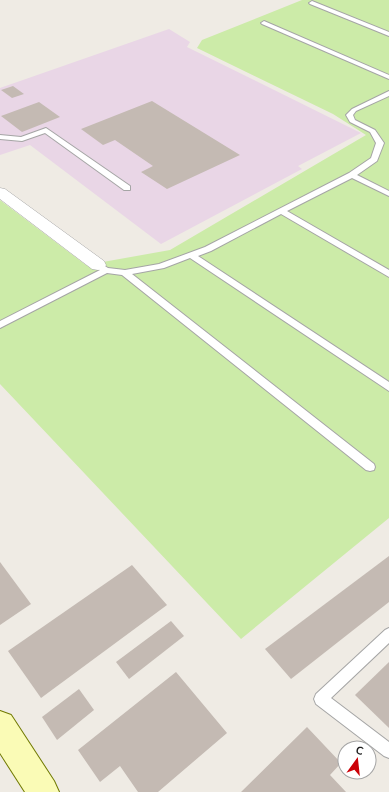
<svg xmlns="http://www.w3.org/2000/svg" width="389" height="792" font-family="Mulish,sans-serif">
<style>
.industrial{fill:#e9d6e6}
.grass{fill:#cceba8}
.building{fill:#c4bab3}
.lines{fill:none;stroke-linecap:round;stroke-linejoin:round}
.lane-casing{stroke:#a5a5a5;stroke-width:2}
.street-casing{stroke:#a5a5a5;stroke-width:1}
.secondary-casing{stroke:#707901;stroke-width:2}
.lane{fill:#fff;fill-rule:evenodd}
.street{fill:#fff;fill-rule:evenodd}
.secondary{fill:#fafbb6;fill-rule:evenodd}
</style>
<rect width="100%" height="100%" fill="#efebe4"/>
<path class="industrial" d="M169,29L190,42L187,47L361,133L298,166L302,169L161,244L30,145L0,155V88Z"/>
<path class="grass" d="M302,0H389V518L241,639L0,384V200L86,265L170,250L366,135L333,114L197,48L202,40Z"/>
<g class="building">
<path d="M13,86L24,94L12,98L1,90Z"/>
<path d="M152,101L240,155L167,189L141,172L153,166L115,140L103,145L81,129Z"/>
<path d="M39,102L60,117L22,132L1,116Z"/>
<path d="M389,556V602L291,679L265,649Z"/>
<path d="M0,562L31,604L0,625Z"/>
<path d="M132,565L167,605L41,698L8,651Z"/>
<path d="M171,621L184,636L129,679L116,662Z"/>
<path d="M389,662V728L355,695Z"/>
<path d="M176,672L227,733L158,792H138L120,766L100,782L78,750Z"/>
<path d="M79,689L94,710L57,740L42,717Z"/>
<path d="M307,727L341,763L330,775L346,792H241Z"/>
</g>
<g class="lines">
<defs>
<g id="lane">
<path d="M312,1L389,32V36L310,4L309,3Z"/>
<path d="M264,21L389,75V79L262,24L261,23Z"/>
<path d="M389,91V96L356,111L353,115L355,120L375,130L384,143L377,161L357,175L389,191V196L352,178L287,211L389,270V277L281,214L211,251L198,256L389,382V391L190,258L164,268L132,274L374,464L375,467L374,470L370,471L366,470L122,275L107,273L0,328V321L100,270L94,265L95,263L98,262L108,268L125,270L159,264L205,247L349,173L371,158L376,143L370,132L350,122L346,115L352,109Z"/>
<path d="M46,128L130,186V190H124L45,133L22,141L0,139V135L21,137Z"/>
<path d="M389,628V643L331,698L389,742V758L384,756L316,704L314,699L316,694L385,630Z"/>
</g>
<path id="street" d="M0,188L5,189L104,261L106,265L104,269L98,270L92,269L0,199Z"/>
<path id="secondary" d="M0,711L11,715L54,781L59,792H25L0,753Z"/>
</defs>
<use href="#lane" class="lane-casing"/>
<use href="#street" class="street-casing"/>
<use href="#secondary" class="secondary-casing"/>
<use href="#lane" class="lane"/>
<use href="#street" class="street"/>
<use href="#secondary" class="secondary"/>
</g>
<g transform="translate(357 760) rotate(15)"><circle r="19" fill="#ffffff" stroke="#a5a5a5"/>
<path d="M0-3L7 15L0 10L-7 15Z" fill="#cc0007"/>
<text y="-6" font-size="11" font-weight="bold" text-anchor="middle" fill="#1e1e1e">С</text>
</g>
</svg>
